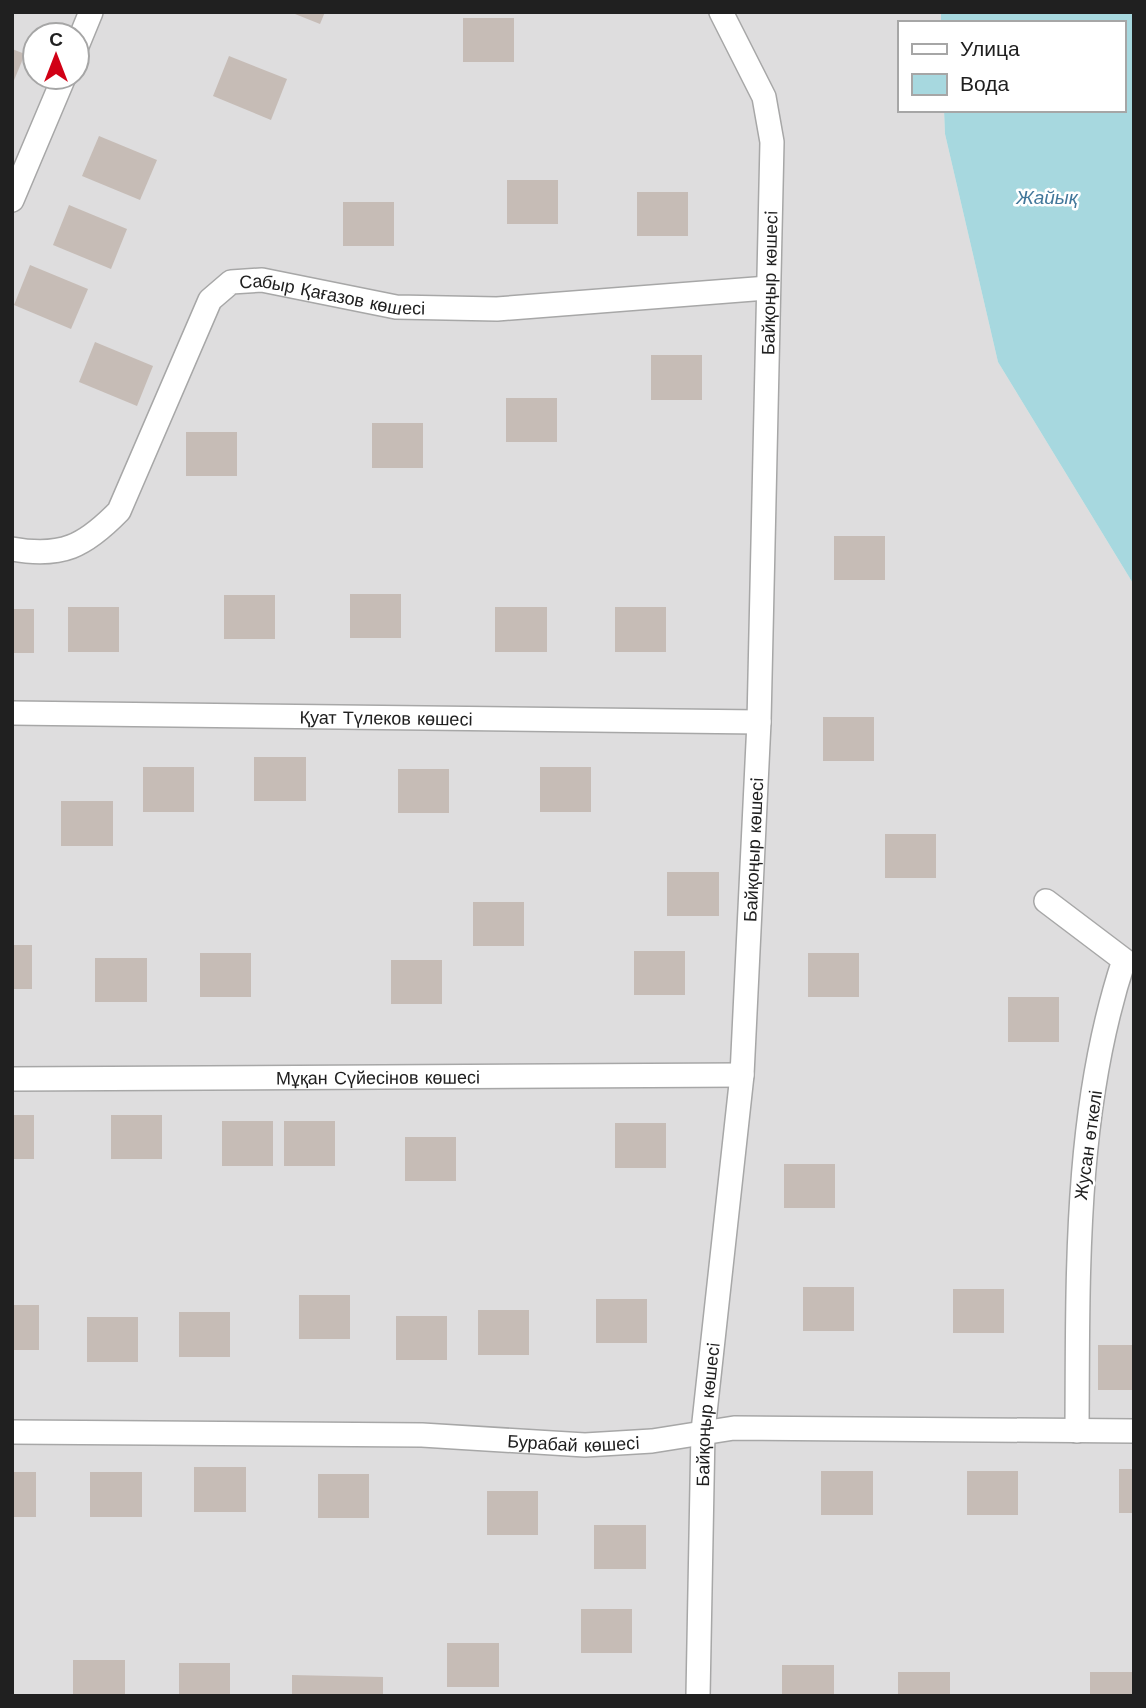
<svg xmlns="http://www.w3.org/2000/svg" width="1146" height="1708" font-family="'Work Sans',sans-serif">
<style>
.residential{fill:#deddde;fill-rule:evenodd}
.water{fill:#a7d8df}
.building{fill:#c6bcb6}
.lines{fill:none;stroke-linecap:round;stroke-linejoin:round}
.minor-casing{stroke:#a7a7a7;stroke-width:26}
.minor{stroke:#fff;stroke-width:23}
.labels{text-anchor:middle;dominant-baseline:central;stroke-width:5;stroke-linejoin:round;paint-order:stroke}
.street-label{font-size:18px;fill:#202020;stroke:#fff}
.water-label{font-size:19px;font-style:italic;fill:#42779a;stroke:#fff}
</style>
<rect width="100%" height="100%" fill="#f1ede7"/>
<path class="residential" d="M12,12H941V23H899V110H944L945,134L998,362L1134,585V1696H12ZM35,35H77V77H35Z"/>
<path class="water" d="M941,12H1134V585L998,362L945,134L944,110H1123V23H941Z"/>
<g class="building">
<path d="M290,12H325L320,24Z"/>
<rect x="463" y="18" width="51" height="44"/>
<path d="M12,49L25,54L12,85Z"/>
<path d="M229,56L287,79L271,120L213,96Z"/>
<path d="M99,136L157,160L140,200L82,176Z"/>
<rect x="507" y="180" width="51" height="44"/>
<rect x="637" y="192" width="51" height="44"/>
<rect x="343" y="202" width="51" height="44"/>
<path d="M69,205L127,229L111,269L53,245Z"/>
<path d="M30,265L88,289L71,329L14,305Z"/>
<path d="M95,342L153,366L137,406L79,382Z"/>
<rect x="651" y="355" width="51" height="45"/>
<rect x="506" y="398" width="51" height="44"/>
<rect x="372" y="423" width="51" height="45"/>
<rect x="186" y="432" width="51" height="44"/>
<rect x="834" y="536" width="51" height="44"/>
<rect x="350" y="594" width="51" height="44"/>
<rect x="224" y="595" width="51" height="44"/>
<rect x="68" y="607" width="51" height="45"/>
<rect x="495" y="607" width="52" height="45"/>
<rect x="615" y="607" width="51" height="45"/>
<rect x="12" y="609" width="22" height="44"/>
<rect x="823" y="717" width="51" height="44"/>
<rect x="254" y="757" width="52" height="44"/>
<rect x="143" y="767" width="51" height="45"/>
<rect x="540" y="767" width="51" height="45"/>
<rect x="398" y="769" width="51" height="44"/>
<rect x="61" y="801" width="52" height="45"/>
<rect x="885" y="834" width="51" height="44"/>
<rect x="667" y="872" width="52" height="44"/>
<rect x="473" y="902" width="51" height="44"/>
<rect x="12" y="945" width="20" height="44"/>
<rect x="634" y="951" width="51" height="44"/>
<rect x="200" y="953" width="51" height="44"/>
<rect x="808" y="953" width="51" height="44"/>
<rect x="95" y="958" width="52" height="44"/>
<rect x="391" y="960" width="51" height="44"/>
<rect x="1008" y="997" width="51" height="45"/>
<rect x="12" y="1115" width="22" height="44"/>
<rect x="111" y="1115" width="51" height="44"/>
<rect x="222" y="1121" width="51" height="45"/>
<rect x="284" y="1121" width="51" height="45"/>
<rect x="615" y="1123" width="51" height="45"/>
<rect x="405" y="1137" width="51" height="44"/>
<rect x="784" y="1164" width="51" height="44"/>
<rect x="803" y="1287" width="51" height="44"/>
<rect x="953" y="1289" width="51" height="44"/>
<rect x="299" y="1295" width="51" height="44"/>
<rect x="596" y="1299" width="51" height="44"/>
<rect x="12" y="1305" width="27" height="45"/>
<rect x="478" y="1310" width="51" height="45"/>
<rect x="179" y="1312" width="51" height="45"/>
<rect x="396" y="1316" width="51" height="44"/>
<rect x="87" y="1317" width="51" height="45"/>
<rect x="1098" y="1345" width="36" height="45"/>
<rect x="194" y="1467" width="52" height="45"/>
<rect x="1119" y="1469" width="15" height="44"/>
<rect x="821" y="1471" width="52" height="44"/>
<rect x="967" y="1471" width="51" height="44"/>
<rect x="12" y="1472" width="24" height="45"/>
<rect x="90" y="1472" width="52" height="45"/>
<rect x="318" y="1474" width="51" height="44"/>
<rect x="487" y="1491" width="51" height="44"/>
<rect x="594" y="1525" width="52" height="44"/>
<rect x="581" y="1609" width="51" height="44"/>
<rect x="447" y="1643" width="52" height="44"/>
<rect x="73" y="1660" width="52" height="36"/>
<rect x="179" y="1663" width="51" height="33"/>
<rect x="782" y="1665" width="52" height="31"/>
<rect x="898" y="1672" width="52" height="24"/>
<rect x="1090" y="1672" width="44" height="24"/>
<path d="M292,1675L383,1677V1696H292Z"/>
</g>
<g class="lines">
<defs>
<g id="minor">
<path d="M77,46L91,12"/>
<path d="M12,200L64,77"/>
<path id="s1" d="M12,549C62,558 85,546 119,511L210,300L231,282L262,280L396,307L497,309L767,288"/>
<path id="s2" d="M12,713L759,722"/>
<path d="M1046,901L1124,960C1074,1111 1078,1273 1077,1431"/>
<path id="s3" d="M12,1079L742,1075"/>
<path id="s4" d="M12,1432L422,1435L585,1445L652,1441L734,1428L1134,1431"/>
<path id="s5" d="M698,1696L703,1431L742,1075L759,722L772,142L764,97L721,12"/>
</g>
</defs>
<use href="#minor" class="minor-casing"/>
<use href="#minor" class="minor"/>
</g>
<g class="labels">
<g class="street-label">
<text stroke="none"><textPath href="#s5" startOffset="1416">Байқоңыр көшесi</textPath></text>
<text stroke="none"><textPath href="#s1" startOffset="480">Сабыр Қағазов көшесі</textPath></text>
<text stroke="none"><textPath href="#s2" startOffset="374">Қуат Түлеков көшесі</textPath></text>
<text stroke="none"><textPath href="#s5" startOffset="849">Байқоңыр көшесi</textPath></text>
<text stroke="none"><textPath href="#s3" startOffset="366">Мұқан Сүйесінов көшесі</textPath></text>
<text transform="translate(1088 1145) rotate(-82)">Жусан өткелі</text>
<text stroke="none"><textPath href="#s5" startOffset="282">Байқоңыр көшесi</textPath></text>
<text stroke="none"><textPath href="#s4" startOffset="562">Бурабай көшесi</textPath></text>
</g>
<g class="water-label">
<text x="1047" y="197">Жайық</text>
</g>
</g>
<rect width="1146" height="1708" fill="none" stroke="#202020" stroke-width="28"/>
<rect x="898" y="21" width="228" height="91" fill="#ffffff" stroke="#a6a6a6" stroke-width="2"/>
<rect x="912" y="44" width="35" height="10" fill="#ffffff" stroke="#a6a6a6" stroke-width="2"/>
<text x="960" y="56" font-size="21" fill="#202020">Улица</text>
<rect x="912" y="74" width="35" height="21" fill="#a7d8df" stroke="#a6a6a6" stroke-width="2"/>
<text x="960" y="91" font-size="21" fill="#202020">Вода</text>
<g transform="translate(56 56)"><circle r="33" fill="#ffffff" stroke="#a6a6a6" stroke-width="2"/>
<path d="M0-5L12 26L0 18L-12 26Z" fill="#d10015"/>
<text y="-10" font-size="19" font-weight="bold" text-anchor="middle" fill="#202020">С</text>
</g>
</svg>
